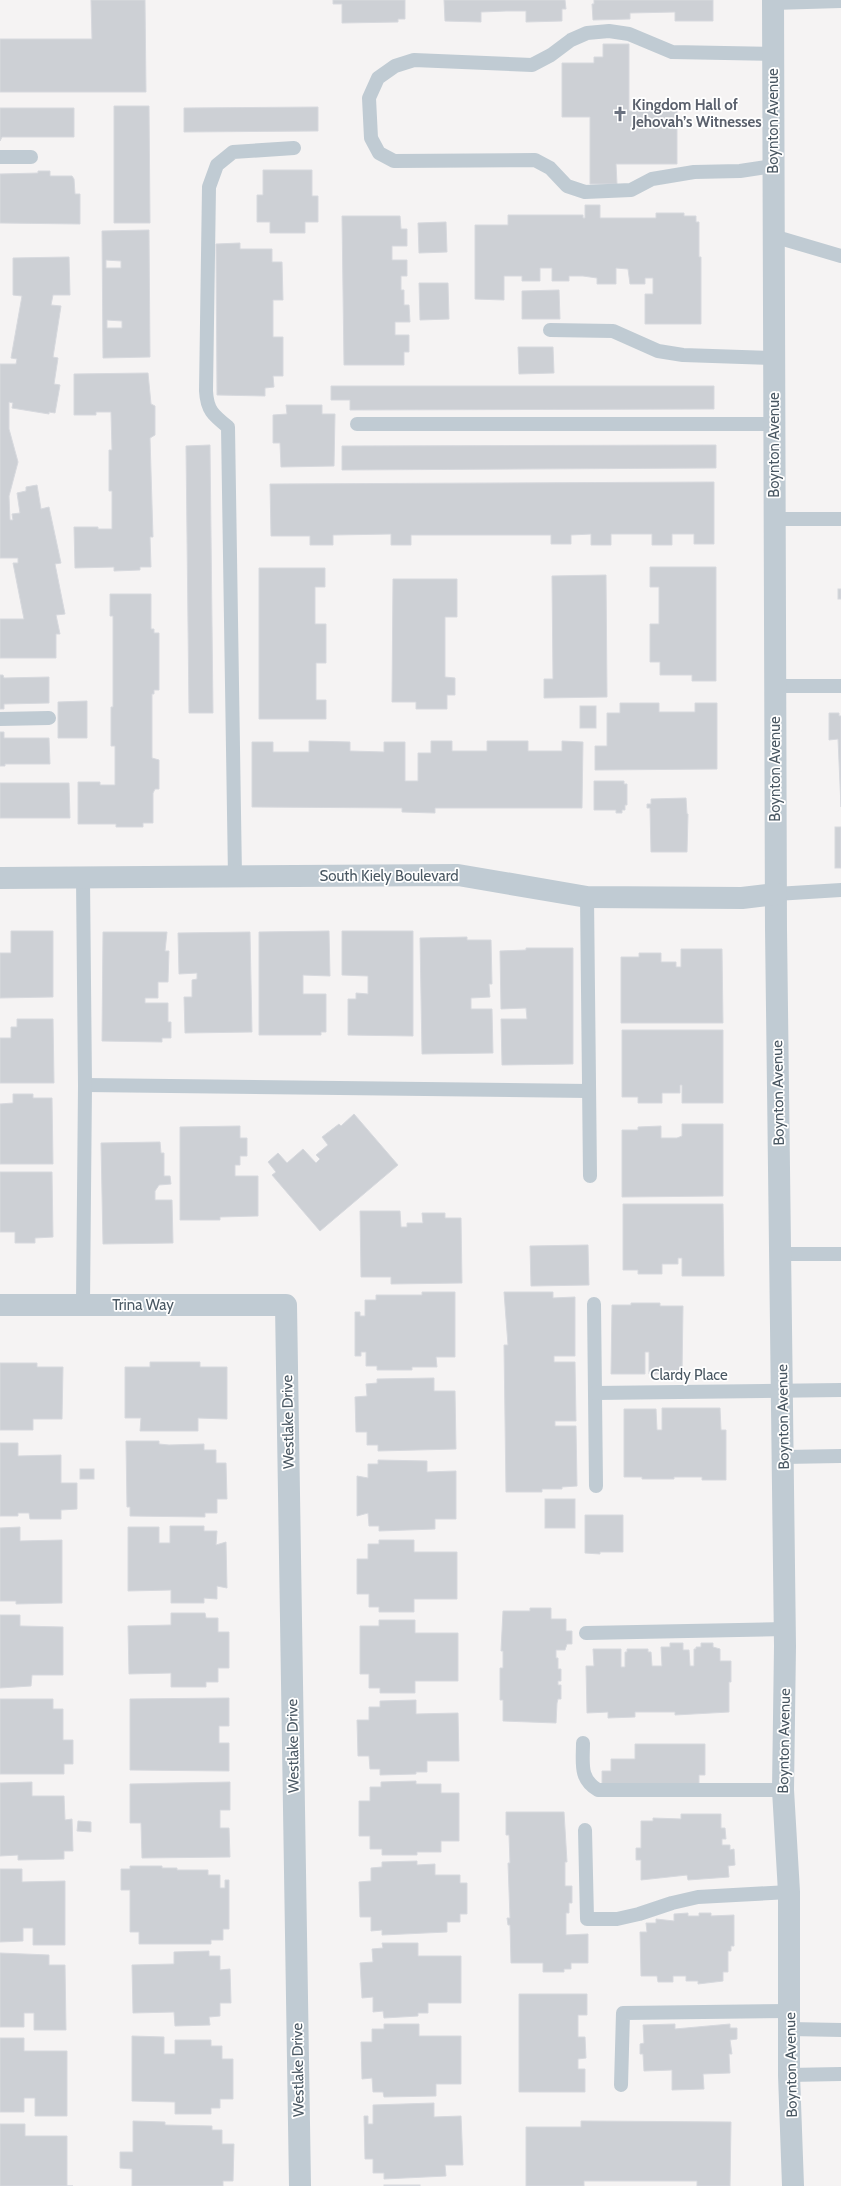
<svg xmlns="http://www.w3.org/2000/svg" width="841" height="2186" font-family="Cabin,sans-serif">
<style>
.building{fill:#cdd0d5;stroke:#d7d9de;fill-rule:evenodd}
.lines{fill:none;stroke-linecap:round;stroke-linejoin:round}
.service{stroke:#c0cbd3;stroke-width:14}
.minor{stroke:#c0cbd3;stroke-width:22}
.labels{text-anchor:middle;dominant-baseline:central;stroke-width:3.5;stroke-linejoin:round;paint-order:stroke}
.worship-label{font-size:15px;font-weight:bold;fill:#5b616d;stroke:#fff;text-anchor:start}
.street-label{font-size:15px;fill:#495762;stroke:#fff}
</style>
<rect width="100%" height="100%" fill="#f5f3f3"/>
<g class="building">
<path d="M91,0H145L146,92H0V39H92Z"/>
<path d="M333,0H405V19H398V22L342,23V4H333Z"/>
<path d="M444,0H565L566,9H562V21L526,22V11H506L481,12V22L445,21Z"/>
<path d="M594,0H713V21H675V12L630,13V19L593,20L592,4H594Z"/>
<path d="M603,44H629V111H677V164H616L617,184H590V117H562V63H594V57H603Z"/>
<path d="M114,106H149L150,223H114Z"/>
<path d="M318,107V131L184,132V108Z"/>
<path d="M0,108H74V137H2L0,141Z"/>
<path d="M263,170H312V196H318V222H305V233H270V222H257V195H263Z"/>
<path d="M38,171H50V176H72L74,179L75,194H80V224L0,223V174L38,173Z"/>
<path d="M585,205H600V218H656V213H684V216H696V222H699V257H701V324H645V294H653V278H645V284H630L628,269L616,268V284H597V278L583,276H569V281H552V268H540V281H522V276H504V300L475,299V225H508V215H583V218H585Z"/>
<path d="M342,216H400L401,229H407V246H392V260H407V276H401V290H404V305H409L410,322H395V335H409V352H404V365H344Z"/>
<path d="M446,222L447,252L419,253L418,223Z"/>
<path d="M149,230L150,357L103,358L102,231ZM106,260L121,261V268H106ZM107,320L122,321V328H107Z"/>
<path d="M240,243V249H272V262H282L283,300H273V337H283V376H273L274,387L265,388V396L217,395L216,244Z"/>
<path d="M69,257L70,295H53L51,305L61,306L53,357L58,358L54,384L60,385L55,413L49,412V414L12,408L13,403L9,402V429L18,462L9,496L10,520H13L12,514L20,513L17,493L26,491V487L37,485L41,509L49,507L61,563L55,564L65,614L56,615L60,634H56V658H0V619H24L13,563H18V558H0V364H16L17,359L11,358L22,296L13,295V258Z"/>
<path d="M419,283H448L449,319L420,320Z"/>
<path d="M559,290L560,319H522V291Z"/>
<path d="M518,347H553L554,373L519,374Z"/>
<path d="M148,373L151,404L155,406V435L150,438L153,537H150L151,567H140V570L114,571V567L75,568L74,527H98V529H112V491H109V450H112L111,412H96V415H74V374Z"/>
<path d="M331,386H714V409L350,410V400H331Z"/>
<path d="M286,405H322V414H335L334,466L281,467L280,443H273V415L287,414Z"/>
<path d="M210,445L213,713H189L186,446Z"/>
<path d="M716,445V468L342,470V446Z"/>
<path d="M714,482V544H694V534H672V545H652V534H611V545H591V534L571,535V544H551V535H411V545H391V534L333,535V545H310V536H271L270,484Z"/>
<path d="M650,567H716V681H692V675H660V662H650V624H659V587H650Z"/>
<path d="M259,568H325V587H315V624H326V663H316V700H326V719H259Z"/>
<path d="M606,575L607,697L544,698V679H553L552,576Z"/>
<path d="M393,579H457V617H445V677L455,678V695H447V709H416V702H392Z"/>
<rect x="838" y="589" width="3" height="10"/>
<path d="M110,594H151V629H154V633H159V690H154V694H152V758L159,760V789H155L153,793V823H143V827H116V824H78V782H100V785H115V746H111V707H113V616H110Z"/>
<path d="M0,675H3L4,678L49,677V703L4,704V709H0Z"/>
<path d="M87,701V738H58V702Z"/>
<path d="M620,703H659V712H695V703H717V769L595,770V746H607V713H620Z"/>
<rect x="580" y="706" width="16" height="22"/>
<path d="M829,713H839V716H841V807L838,739L829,740Z"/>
<path d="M0,732H4V738H49L50,764H5V766H0Z"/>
<path d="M309,741L350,742V751L384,752V742H405V781H418V753H431V741H452V751H487V741H528V751H562V741L583,742L582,808H435V813L402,812V808L252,807V742H273V752H309Z"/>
<path d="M594,781H624V784H627V805H625V810H622V813H616V810H594Z"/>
<path d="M0,783H69L70,818H0Z"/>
<path d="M686,798L687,814H688L687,852H651L650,808H647V804H651V799Z"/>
<rect x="835" y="827" width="6" height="41"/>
<path d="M11,931H53V997L0,998V953H11Z"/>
<path d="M329,931L330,976L303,975V994H326V1032H321V1035H259V932Z"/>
<path d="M342,931H413V1036L348,1035V999H356V993L368,994V976L342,975Z"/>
<path d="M103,932H167L165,951H169L168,982H158V998H145V1003H168V1022H171V1038H162V1042L102,1041Z"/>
<path d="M250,932L252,1032L185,1033L184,997H192V980L197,979V973L179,974L178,933Z"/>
<path d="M467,937V940H491L492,984H489L490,997L471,998V1009H492L493,1053L422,1054L420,938Z"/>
<path d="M526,948H573V1064L502,1065L501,1019H527L526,1008L501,1009L500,951L526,950Z"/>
<path d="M681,949H722L723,1023H621V957H639V953H661V962H676V967H681Z"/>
<path d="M17,1019H53L54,1083H0V1038H11V1027H17Z"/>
<path d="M622,1030H723V1103H682V1085H680V1093H662V1103H638V1097H622Z"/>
<path d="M13,1094H33V1098H52L53,1164H0V1104L13,1103Z"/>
<path d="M354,1114L398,1165L320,1231L272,1175L276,1172L268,1162L278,1153L287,1163L303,1149L316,1163L320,1159L316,1155L328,1145L322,1137L339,1124L341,1126Z"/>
<path d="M682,1124H723V1196L622,1197V1130H638V1127L661,1126V1138H677L682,1136Z"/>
<path d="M240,1126V1138H247V1156H240V1165H235V1176H258V1216L220,1217V1220H180V1127Z"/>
<path d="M160,1142L161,1153H164V1176H170L171,1184L159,1185L155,1191V1200H172L173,1243L103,1244L101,1143Z"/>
<path d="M0,1172H52L53,1237L35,1238V1243H15V1232H0Z"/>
<path d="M623,1204H723L724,1276H682V1258H678V1264H662V1274H638V1270H623Z"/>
<path d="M360,1211H400L401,1227H407V1223H423L422,1213H445V1218H461L462,1283L391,1284V1277H361Z"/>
<path d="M588,1245L589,1285L531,1286L530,1246Z"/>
<path d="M422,1292H455V1357H436L437,1367H412V1370H377V1366H366V1352H361V1356H355V1312H360V1316H365V1300H376V1295H422Z"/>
<path d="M504,1292H553V1298L575,1297V1356H554V1362H575L576,1421H555V1426H576L577,1486L562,1487V1489H542V1492H506L504,1345H508Z"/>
<path d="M631,1303H660V1306H683L682,1374H649V1352H645V1374H611L612,1305H631Z"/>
<path d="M150,1362H200V1367H227V1419L198,1418V1431H140L141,1418H125V1367H150Z"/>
<path d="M0,1363H37V1367H63L62,1419H33V1430H0Z"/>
<path d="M434,1378V1391H455L456,1449L378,1451V1445H367V1432H356L355,1397L367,1396L366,1384L377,1383V1379Z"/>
<path d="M662,1408H720L721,1430H726V1480H702V1477H674V1479H642V1477H624V1409H656L657,1430H662Z"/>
<path d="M126,1441H159V1444L169,1445L204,1444V1450H216V1463H226L227,1499H217V1513H205V1517L130,1516V1507H127Z"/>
<path d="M0,1443H18V1456L61,1455V1483H77V1509L61,1510V1519H30L29,1513H18V1516H0Z"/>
<path d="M378,1460L427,1461V1472L456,1471V1519H435V1529L379,1531V1526H369L368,1513L357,1516V1476L368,1478V1464H378Z"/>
<rect x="80" y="1469" width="14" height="10"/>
<rect x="545" y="1499" width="30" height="29"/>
<path d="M585,1515H623V1552H600V1554L585,1553Z"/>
<path d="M170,1526H204V1531H217L216,1545L226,1542L227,1588L217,1586V1599L204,1598V1603H171V1590L128,1591V1527H159V1543H170Z"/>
<path d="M20,1527V1541L62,1540V1603L16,1604V1601H0V1528Z"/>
<path d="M379,1540H414V1552H457V1599H414V1612H379V1607H369V1594H357V1559H368V1544H379Z"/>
<path d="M530,1608H551V1619H566V1631H572V1644H567L565,1650H556V1658H558V1669H561V1681H558V1685H561V1699H558L557,1703L556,1723L503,1721V1700H500V1668H503V1651H501L503,1611H530Z"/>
<path d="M171,1613H205L206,1618H218V1632H229V1668H218V1682H206V1687H171V1673L129,1674L128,1626L171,1625Z"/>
<path d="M0,1615H20V1626L63,1627V1675H32L31,1686L0,1688Z"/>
<path d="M379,1620H415V1633H458V1681H415V1693H380V1688H369V1674H360V1626H379Z"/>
<path d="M670,1643H683V1650H689L690,1666H694V1649H696V1647H701V1643H713V1647L720,1649V1661H731V1682H729V1712L675,1715V1712H635V1717L608,1718V1712L587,1713L586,1666H594L593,1649H621V1667H625V1652H627V1649H648V1652H651L652,1666H662L661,1647H670Z"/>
<path d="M229,1698V1726H219V1743H229V1771L130,1770V1699Z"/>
<path d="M0,1699H53V1709H63V1740H73V1764H64V1774H0Z"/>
<path d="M416,1700V1714L458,1713L459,1761H427V1772H416V1774L380,1775V1769H370L369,1756H358L357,1720H369V1707H380V1701Z"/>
<path d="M635,1744H705V1775H699V1787H602V1771H611V1759H635Z"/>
<path d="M416,1781V1784H441V1793H459V1841H441V1852H417V1855H382V1849H370V1836H359V1801H370V1787H381V1782Z"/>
<path d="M32,1782V1796H64L65,1820L72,1819L73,1851H64V1859L18,1860V1855L0,1856V1783Z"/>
<path d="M230,1782V1810H220V1828H229L230,1857L142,1858L141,1823H130V1784Z"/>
<path d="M506,1812H564L567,1862H565V1886H572V1903H569V1913H566V1935L588,1934V1963H571V1969H564V1972H543V1963H511L510,1925H508L507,1918H510L508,1863H510L509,1835H506Z"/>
<path d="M681,1814H721V1828H725L726,1839H722V1845H730V1850L734,1849L735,1865L728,1866L729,1877L688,1880L687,1875L641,1880V1860H636V1848H641V1821H653V1818L681,1819Z"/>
<path d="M78,1821L91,1822V1832L77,1831Z"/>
<path d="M417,1861V1865L435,1864V1875H460V1883H467V1914H460V1922H447V1932L382,1935V1930L371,1931V1917H360L359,1882L371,1881V1868L382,1867V1862Z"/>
<path d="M130,1866H162V1868H177V1870H208V1875H220V1888H225V1880H229V1929H223V1940H211V1944H139V1932H130V1890H121V1869H130Z"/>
<path d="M0,1869H22V1882L65,1881V1945H33V1928H23V1941L0,1942Z"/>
<path d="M688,1913V1916H699V1913H711V1916L734,1915V1946H731V1951H728V1972H723V1981L698,1984V1981H686V1976H673V1982H658L657,1976H641L640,1932H647L646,1923H656V1919L674,1921V1914Z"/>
<path d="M382,1943H418V1956H461V2003H428V2013H418V2016L384,2018L383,2011L373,2012V1997L362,1998L360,1963L373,1962L372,1949L383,1948Z"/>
<path d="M209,1951V1956H220V1970L230,1969L231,2003H220V2016L209,2017L210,2025L175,2026L174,2012L133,2013L132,1965L174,1964V1952Z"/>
<path d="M0,1953L49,1955V1965H65L66,2030H34V2013H24V2027H0Z"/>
<path d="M519,1994H587V2015H578V2037H585L586,2058L578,2059V2069H585V2092H519Z"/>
<path d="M384,2024H419V2036H461V2084H436V2096L384,2097L383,2092H373L372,2078L362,2079L361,2042H372V2029H384Z"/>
<path d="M675,2024V2029L730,2024V2028H737V2039L730,2040L732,2054H729L730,2073L703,2074L704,2089L672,2090V2070L644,2071L643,2054H640V2044L644,2043L643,2025Z"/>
<path d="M132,2036L164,2037V2054H175V2040H211V2046H222V2059H233V2099H220V2108H211V2114H175V2102L132,2101Z"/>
<path d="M0,2038H24V2051H67V2116H35V2098H24V2112H0Z"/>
<path d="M434,2103V2117L461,2116L463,2165H445L446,2176L384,2179V2173H373V2159H365L364,2116H368V2124H373V2105Z"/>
<path d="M133,2121L165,2122V2125L212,2126V2130H222V2144H234L233,2181H223V2186H132V2169L120,2168V2152H133Z"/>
<path d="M581,2121L731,2122L730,2186H697V2181H584V2186H526V2127H581Z"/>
<path d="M0,2124H25V2136H67V2186H73H0Z"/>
<rect x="384" y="2185" width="36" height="1"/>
</g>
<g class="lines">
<g class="service">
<path d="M773,3L841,1"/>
<path d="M773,54L672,52L629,34L609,31L587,33L571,40L551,55L532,65L414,60L395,66L378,78L369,98L371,138L379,153L394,161L535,160L550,168L567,186L585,192L631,190L652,179L694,172L740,171L773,166"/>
<path d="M0,157H31"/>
<path d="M773,236L841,256"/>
<path d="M550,330L613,331L658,351L683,355L773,358"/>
<path d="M357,424H774"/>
<path d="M774,519H841"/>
<path d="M775,686H841"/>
<path d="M0,719L49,718"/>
<path d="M235,877L228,427C213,415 207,410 206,391L209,187L217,165L233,152L294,148"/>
<path d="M776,894L841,890"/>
<path d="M587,897L590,1176"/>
<path d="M85,1085L589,1091"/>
<path d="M781,1254H841"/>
<path d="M83,1304L85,1085L83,878"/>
<path d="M594,1304L596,1486"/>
<path d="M595,1393L841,1390"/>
<path d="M784,1457L841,1456"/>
<path d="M586,1633L785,1629"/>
<path d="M583,1743C583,1763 579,1779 598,1790H783"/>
<path d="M585,1830L587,1919H617L639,1914L672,1903L698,1897L789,1892"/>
<path d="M790,2029L841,2030"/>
<path d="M789,2075L841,2074"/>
<path d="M621,2085L623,2013L790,2011"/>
</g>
<g class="minor">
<path d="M773,0L776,929L785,1646L783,1790L789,1892V2075L793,2186"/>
<path d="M0,878L458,875L587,897L742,898L776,894"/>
<path d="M0,1305H286L300,2186"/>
</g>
</g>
<defs>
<symbol id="church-bare" viewBox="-9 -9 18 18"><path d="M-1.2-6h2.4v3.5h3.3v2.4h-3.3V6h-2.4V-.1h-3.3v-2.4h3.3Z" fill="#6b7280" stroke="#fff" stroke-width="2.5" paint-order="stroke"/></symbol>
</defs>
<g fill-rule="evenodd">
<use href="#church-bare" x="609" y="103" width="22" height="22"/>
</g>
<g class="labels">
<g class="worship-label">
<text x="632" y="105">Kingdom Hall of<tspan x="632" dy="17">Jehovah’s Witnesses</tspan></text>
</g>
<g class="street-label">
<text transform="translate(773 121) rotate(-90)">Boynton Avenue</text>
<text transform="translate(774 445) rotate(-90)">Boynton Avenue</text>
<text transform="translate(775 769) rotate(-90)">Boynton Avenue</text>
<text x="389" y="876">South Kiely Boulevard</text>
<text transform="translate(778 1093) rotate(-91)">Boynton Avenue</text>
<text x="143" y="1305">Trina Way</text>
<text x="689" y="1375">Clardy Place</text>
<text transform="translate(783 1417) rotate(-91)">Boynton Avenue</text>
<text transform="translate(288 1422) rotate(-91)">Westlake Drive</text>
<text transform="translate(784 1741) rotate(-89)">Boynton Avenue</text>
<text transform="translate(293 1746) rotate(-91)">Westlake Drive</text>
<text transform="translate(791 2065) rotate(-91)">Boynton Avenue</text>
<text transform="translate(298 2070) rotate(-91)">Westlake Drive</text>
</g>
</g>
</svg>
